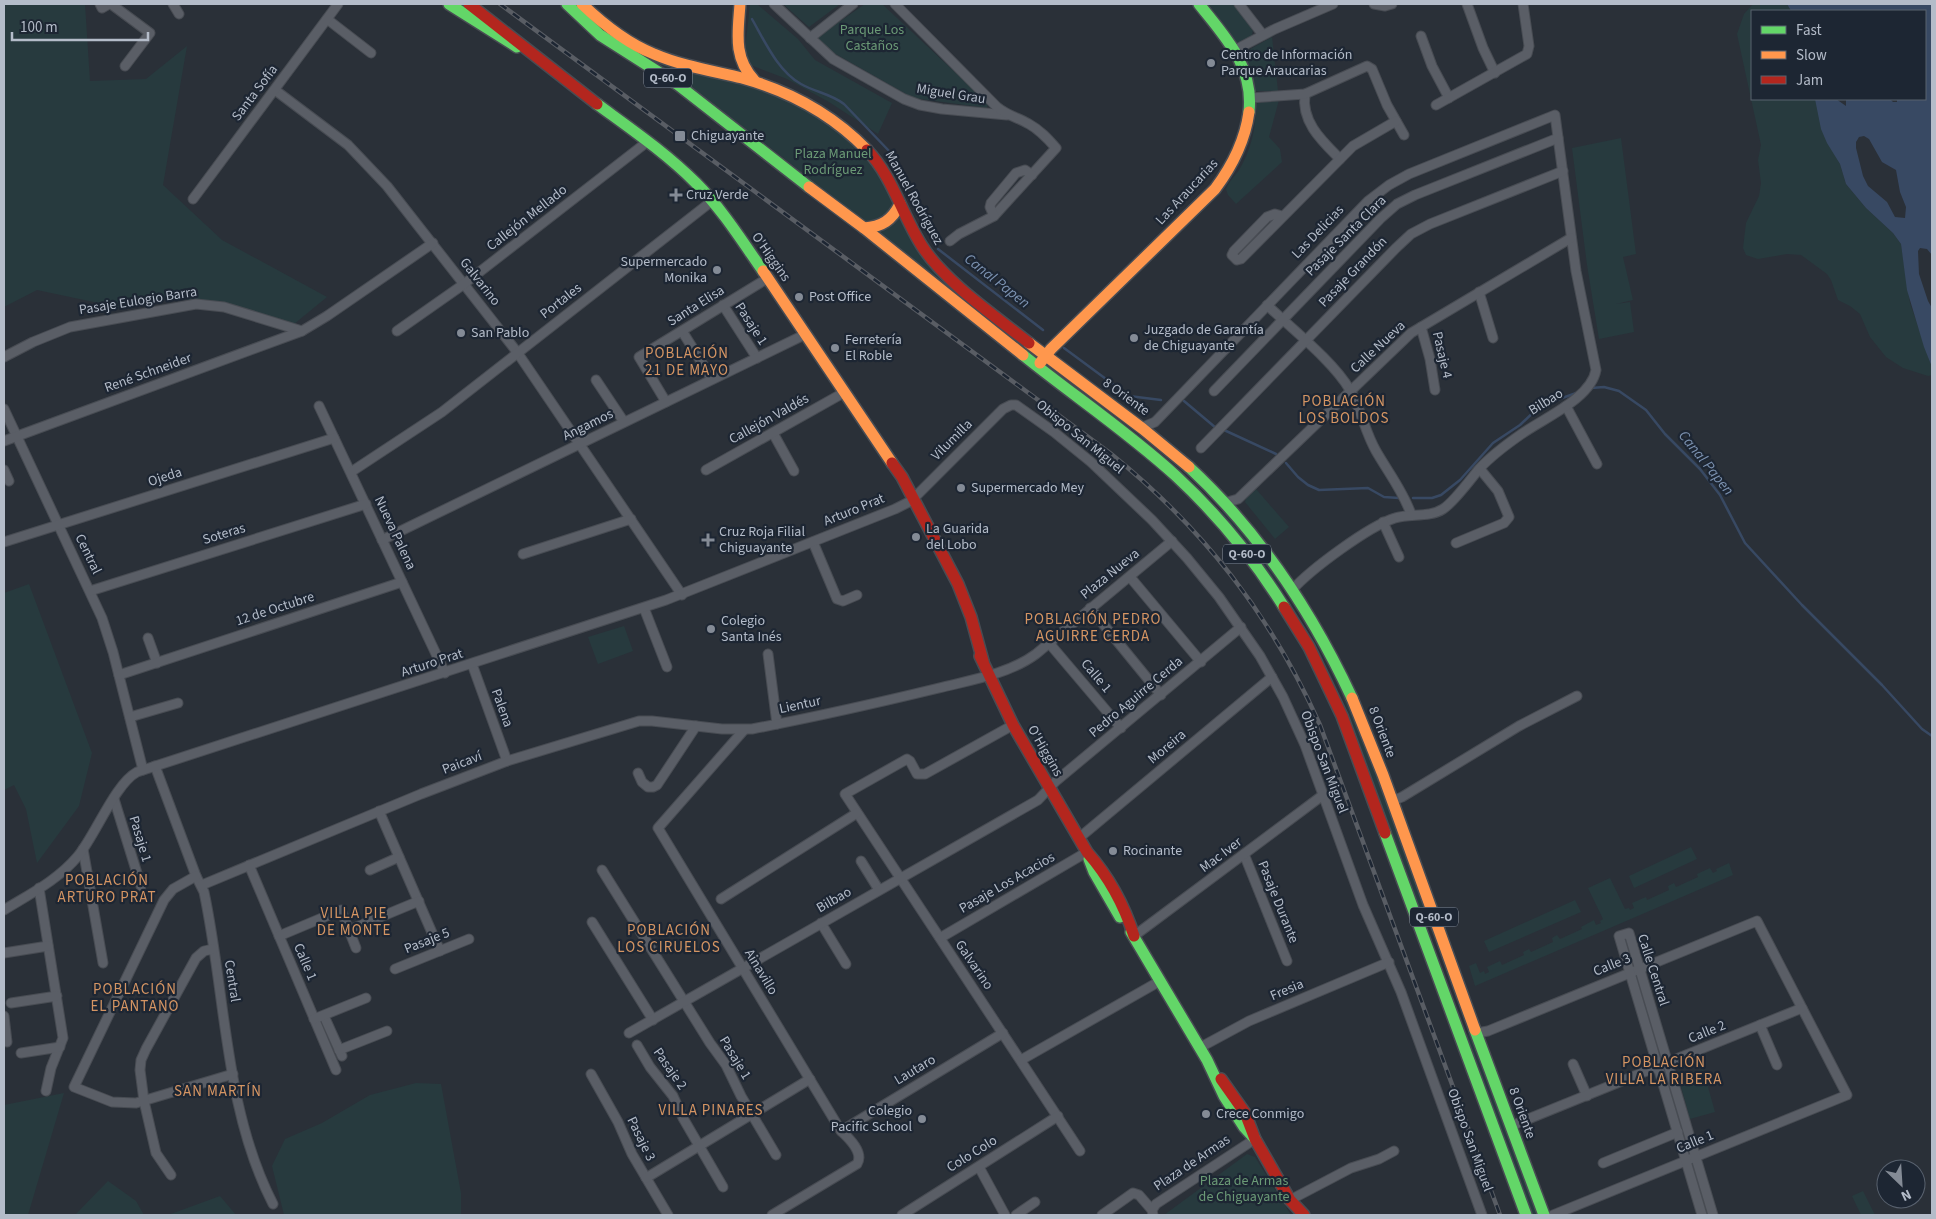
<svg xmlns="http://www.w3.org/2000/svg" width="1936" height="1219" font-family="'Source Sans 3',sans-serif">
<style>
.green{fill:#273a3e}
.water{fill:#384963;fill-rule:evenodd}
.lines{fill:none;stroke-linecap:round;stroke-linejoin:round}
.stream{stroke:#384963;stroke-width:2.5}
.street-casing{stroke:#484c53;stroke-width:11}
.fast-casing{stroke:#484c53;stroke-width:14}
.slow-casing{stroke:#484c53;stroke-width:14}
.jam-casing{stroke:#484c53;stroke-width:14}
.street{stroke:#5a5e66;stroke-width:9}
.fast{stroke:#63d668;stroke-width:11}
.slow{stroke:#ff974d;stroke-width:11}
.jam{stroke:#b3261e;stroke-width:11}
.rail-casing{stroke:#595d64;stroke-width:4.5}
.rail{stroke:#1d2633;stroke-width:2.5;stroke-dasharray:8;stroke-linecap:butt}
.poi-dot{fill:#848b96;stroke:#1d2633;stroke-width:2}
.labels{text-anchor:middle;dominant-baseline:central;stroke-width:4.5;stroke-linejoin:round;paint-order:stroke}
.shield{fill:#1d2633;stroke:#878f9c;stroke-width:1}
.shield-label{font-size:12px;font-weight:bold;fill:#b4bcc9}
.park-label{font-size:14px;fill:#6b9a76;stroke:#1d2633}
.poi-label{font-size:14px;fill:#b4bcc9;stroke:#1d2633;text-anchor:start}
.street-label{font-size:14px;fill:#b4bcc9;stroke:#1d2633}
.water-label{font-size:15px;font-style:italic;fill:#7c92b1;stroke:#1d2633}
.neighbourhood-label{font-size:15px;letter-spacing:1px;fill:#d59563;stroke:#1d2633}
</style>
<rect width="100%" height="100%" fill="#2a3038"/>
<g class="green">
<path d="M4,4H85L90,81L146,79L187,46L163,185L222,240L327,297L288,329L178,297L122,308L37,290L4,307Z"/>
<path d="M750,4H757L798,39L815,60L892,103L878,134L829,102L787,79L748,64L745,50Z"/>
<path d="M783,4H840L809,27Z"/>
<path d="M865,4H882L988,103L987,108L913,98L827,49L816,38Z"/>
<path d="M1208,4H1234L1253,28L1252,35L1241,43L1236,42Z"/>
<path d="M1753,4H1787L1791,11H1752V99H1815L1835,155L1840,164L1846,184L1866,208L1893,233L1901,244L1910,303L1932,367V375L1928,376L1903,368L1886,357L1870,337L1860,314L1850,306L1838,300L1831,280L1827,274L1801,255L1787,254L1758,259L1746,255L1743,248L1746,223L1759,196L1761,183L1758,160L1761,145L1737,34L1744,14Z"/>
<path d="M1272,37L1278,91H1255L1245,55V52Z"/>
<path d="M635,50L764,89L796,103L845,136L873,163L893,199L976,308C936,285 901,251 865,223C790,163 715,102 635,50Z"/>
<path d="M1279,100L1269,137L1280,149L1282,162L1236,204L1228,195L1226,189C1228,182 1235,176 1239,170C1251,150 1256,128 1256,105L1258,103Z"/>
<path d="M1621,138L1636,254L1623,257L1633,300L1616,304L1630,302L1634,332L1599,339L1587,265L1572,148Z"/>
<path d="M1256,489L1289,527L1275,539L1245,502L1246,499Z"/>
<path d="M1226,511L1245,533L1284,586L1282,593L1219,512Z"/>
<path d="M29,584L92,753L79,806L37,863L26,809L14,785L4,790V593Z"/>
<path d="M1292,600L1310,626L1356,719L1468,1022L1466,1023L1436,941L1418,904L1336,679Z"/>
<path d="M624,626L633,651L598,664L588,637Z"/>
<path d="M1691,847L1697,859L1634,888L1629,876Z"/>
<path d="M1729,863L1733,875L1475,986L1469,966L1476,963L1480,973L1484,971L1485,974L1489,972L1487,967L1500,961L1502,965L1524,955L1523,952L1529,949L1531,952L1553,942L1552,938L1557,935L1560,939L1582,929L1581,927L1594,920L1596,925L1601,923L1600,921L1603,919L1588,888L1610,878L1625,909L1629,908L1630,910L1634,908L1632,903L1646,897L1647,900L1669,890L1668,886L1674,883L1676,887L1698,877L1697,874L1710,868L1713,873L1717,871L1716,869Z"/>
<path d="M1575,900L1581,912L1489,952L1484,941Z"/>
<path d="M1468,1034L1473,1037L1538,1213L1537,1215H1532L1466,1036Z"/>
<path d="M1703,1069L1715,1112L1690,1119L1678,1076Z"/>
<path d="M416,1083L441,1084L461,1193V1215H284L272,1166L285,1139L322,1123L370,1095Z"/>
<path d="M64,1093L28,1215H4V1105Z"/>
<path d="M1247,1154L1255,1157L1291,1215H1164Z"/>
<path d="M108,1181L136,1201L144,1215H75Z"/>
<path d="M1863,1191L1875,1215H1861L1852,1196Z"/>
<path d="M220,1196L236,1215H168Z"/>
</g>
<path class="water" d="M1787,4H1932V255L1927,249L1920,248L1918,251L1919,274L1928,301L1932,308V367L1924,347L1907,290L1901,244L1893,233L1866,208L1846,184L1840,164L1827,143L1821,129L1815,99H1836L1846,106V99H1890L1893,102H1897V99H1925V11H1791ZM1864,136L1869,139L1882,162L1896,170L1900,192L1906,207L1905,218L1895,217L1887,202L1868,186L1863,176L1856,148V142L1859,137Z"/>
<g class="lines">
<g class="stream">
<path d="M752,19C765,42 778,71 801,84C815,92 831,94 844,104L890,152L900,168L908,190"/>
<path d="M938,249L1043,330"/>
<path d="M1064,348L1129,396L1161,400"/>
<path d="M1591,388L1604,387L1619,391L1646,410L1665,434L1700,469L1720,495L1745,543L1802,605L1882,685L1922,729L1932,736"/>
<path d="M1184,401L1216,428"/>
<path d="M1224,430L1276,454"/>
<path d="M1286,463L1298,477L1308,485L1319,490L1368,488L1384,497L1399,498"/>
<path d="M1413,498H1432L1441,495L1460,480L1493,443L1520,425L1540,406L1579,392"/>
</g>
<defs>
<g id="street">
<path d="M100,4L102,8L109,4"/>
<path d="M111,4L150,33L125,66"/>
<path d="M173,4L179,14"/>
<path d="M774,4L833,59L904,99L920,105L942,109L1007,115"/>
<path d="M895,4L997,107C1008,116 1017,117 1029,124C1040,130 1048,139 1056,148L994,216L959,234L950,241"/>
<path d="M1239,4L1263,35"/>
<path d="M1374,4L1385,6L1392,4"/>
<path d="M1467,4L1483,48L1495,73"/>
<path d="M327,19L371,53"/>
<path d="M1421,36L1432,66L1449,98"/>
<path d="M810,38L853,4"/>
<path d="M1235,50L1275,29L1333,4"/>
<path d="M275,90L348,145L387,186L517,352L682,595"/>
<path d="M1305,94C1301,122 1322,141 1340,159"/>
<path d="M1250,98L1305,94L1367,66L1372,69L1387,105L1404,135"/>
<path d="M1436,105L1527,54L1529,46L1523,4"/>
<path d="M193,199L338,4"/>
<path d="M994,216L990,207L991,203L1016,173L1025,170L1032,175"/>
<path d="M1282,216L1275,214L1267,217L1234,251L1232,255L1237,260L1241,259L1353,146L1396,121"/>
<path d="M1479,292L1493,338"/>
<path d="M723,305L757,358"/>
<path d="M1267,305C1292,329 1333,361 1350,390C1361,409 1365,432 1376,451C1388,472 1403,491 1411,514"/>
<path d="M1421,327L1430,359L1435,390"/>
<path d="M397,331L464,284L647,142"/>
<path d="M682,331L712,379"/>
<path d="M4,357L33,342L70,327L196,304L224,307L302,331"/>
<path d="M596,380L624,422"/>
<path d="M1214,391L1380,219L1397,204L1415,195L1558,138"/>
<path d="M666,402L639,357L768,278"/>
<path d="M319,406L445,673"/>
<path d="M1566,406L1597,464"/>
<path d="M4,409L102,618L113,652L143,770"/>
<path d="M1143,427L1155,422L1368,201L1389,185L1409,174L1555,115L1576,271L1596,370C1591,398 1546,417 1523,433C1507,444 1492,455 1479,469C1470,480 1454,502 1443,509C1429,518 1410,513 1395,518C1369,526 1311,569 1292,590"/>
<path d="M773,433L794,471"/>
<path d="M4,441L302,331L327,316L433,243"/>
<path d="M1201,448L1396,248L1411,234L1430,224L1563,171"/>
<path d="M4,470L9,481"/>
<path d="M706,470L845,392"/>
<path d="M351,472L442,412L712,201"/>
<path d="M1224,503L1238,499L1411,333L1571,238"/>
<path d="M1383,522L1399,557"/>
<path d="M382,540L806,334"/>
<path d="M4,542L334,438"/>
<path d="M813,542L837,599L843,601L857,595"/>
<path d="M1456,543L1504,523L1509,517L1498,491L1480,469"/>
<path d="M523,554L631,519"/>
<path d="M1130,577L1201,662"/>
<path d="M90,591L366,504"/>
<path d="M644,608L667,667"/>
<path d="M1090,608L1161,695"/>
<path d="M148,638L157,663"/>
<path d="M1049,643L1121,728"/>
<path d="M768,654L777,724"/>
<path d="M472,664L507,761"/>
<path d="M119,675L402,582"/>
<path d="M130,717L178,703"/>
<path d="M1013,725L925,774H917L910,761L907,759L845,794L1080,1151"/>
<path d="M744,730L658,828L841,1131C849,1138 864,1153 857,1164L772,1215"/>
<path d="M155,766L196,876L204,892C226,995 224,1109 273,1204"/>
<path d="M638,773L642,782L648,787H653L657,785L696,726"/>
<path d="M114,799L141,886"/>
<path d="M1392,801L1402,797L1519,726L1577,696"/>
<path d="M379,811L440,951"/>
<path d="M1079,838L1272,677"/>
<path d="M83,849L103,963"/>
<path d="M1244,854L1287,961"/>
<path d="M861,861L879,890"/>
<path d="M249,865L336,1070"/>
<path d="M370,870L399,857"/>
<path d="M602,870L710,1043L726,1065L741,1096L776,1155"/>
<path d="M196,876L173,889L164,900L74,1087L112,1102L136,1103L233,1074"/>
<path d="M202,885L421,794L507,761L639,721H652L722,729H752C815,717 877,703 939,688C971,680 1009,674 1036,654L1172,541"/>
<path d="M39,888L63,1038L51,1068L46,1091"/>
<path d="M721,899L857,813"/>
<path d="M4,910C30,894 58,880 78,856C96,834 115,784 137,772L666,600L895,509L911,501L1003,409L1011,405H1016L1054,432L1091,462L1152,520L1187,558L1219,597L1260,656L1283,697L1305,745L1363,905L1401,992L1482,1215"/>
<path d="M592,922L653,1020"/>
<path d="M821,923L846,964"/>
<path d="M349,930L419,901"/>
<path d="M279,936L341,910L356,948"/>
<path d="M1134,936L1323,795"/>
<path d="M940,938L1087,852"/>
<path d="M4,953L48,946"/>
<path d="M395,969L469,939"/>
<path d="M11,1003L57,996"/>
<path d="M4,1016L7,1042"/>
<path d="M324,1016L342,1056"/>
<path d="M314,1019L366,998"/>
<path d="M1760,1025L1777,1065"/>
<path d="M629,1033L1038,800L1056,781L1241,627"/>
<path d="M1477,1033L1488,1031L1757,921L1847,1095L1553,1215"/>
<path d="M637,1045L650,1067L673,1096L683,1118L723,1187"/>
<path d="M1199,1048L1249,1021L1389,962"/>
<path d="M339,1050L387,1031"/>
<path d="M21,1053L60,1047"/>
<path d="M1021,1060L1160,981"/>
<path d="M1573,1064L1587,1096"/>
<path d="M591,1074L618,1122L632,1154L668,1215"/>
<path d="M1511,1126L1802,1008"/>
<path d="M841,1131L1003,1033"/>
<path d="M1603,1163L1678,1132"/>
<path d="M979,1167L1005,1215"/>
<path d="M171,1175L156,1153L144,1101L140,1070L141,1060L146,1049L196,958L204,951L213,949"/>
<path d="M646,1178L810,1079"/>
<path d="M1290,1200L1351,1168L1379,1159L1394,1151"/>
<path d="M902,1215L1058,1116"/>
<path d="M1016,1215L1035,1202"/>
<path d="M1102,1215L1133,1193L1139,1195L1152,1210"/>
<path d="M1153,1215L1152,1210L1156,1204L1255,1139"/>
<path d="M1702,1215L1619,936L1629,933L1713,1215"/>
</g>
<g id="fast">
<path d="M449,4L517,47"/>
<path d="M567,4L600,35L677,84L809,187"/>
<path d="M1199,4C1225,37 1254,66 1249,112"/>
<path d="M597,104C631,129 666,153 696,183C722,209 742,241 763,271"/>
<path d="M1023,355C1074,396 1128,432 1176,476C1217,514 1254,559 1284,607"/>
<path d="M1189,467C1259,532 1312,612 1352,698"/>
<path d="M1385,833L1526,1215"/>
<path d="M1089,859L1094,872L1120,917"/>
<path d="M1131,932L1207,1060L1224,1096L1244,1127L1255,1139"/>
<path d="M1475,1030L1544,1215"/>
</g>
<g id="slow">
<path d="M582,4C603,24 626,43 654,54C682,66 713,71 742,78C789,91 833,115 867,150"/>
<path d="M740,4C738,33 733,57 754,80"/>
<path d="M809,187L864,228L1023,355"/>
<path d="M864,228C882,227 892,220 900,204"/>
<path d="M763,271L892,463"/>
<path d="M1029,343L1143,429L1189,467"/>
<path d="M1040,363L1051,349L1215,189C1233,165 1245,141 1249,112"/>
<path d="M1352,698L1383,775L1475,1030"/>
</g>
<g id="jam">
<path d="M469,4L597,104"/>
<path d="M867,150C893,177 902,215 922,246C944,281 995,316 1029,343"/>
<path d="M892,463L902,477L958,584L971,617L983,661"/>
<path d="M1284,607L1309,647L1342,716L1385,833"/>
<path d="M980,656L1013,725L1087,852C1109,877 1124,905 1134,936"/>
<path d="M1221,1079L1245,1113L1255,1139L1290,1200L1304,1215"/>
</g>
</defs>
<use href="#street" class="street-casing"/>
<use href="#fast" class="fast-casing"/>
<use href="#slow" class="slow-casing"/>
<use href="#jam" class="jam-casing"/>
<use href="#street" class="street"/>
<use href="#fast" class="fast"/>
<use href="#slow" class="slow"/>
<use href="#jam" class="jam"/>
<defs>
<path id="rail" d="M500,4L1110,453C1203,528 1271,615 1320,725L1500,1215"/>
</defs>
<use href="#rail" class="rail-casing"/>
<use href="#rail" class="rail"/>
</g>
<g class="poi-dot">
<circle cx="1211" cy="63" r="5"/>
<rect x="674" y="130" width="12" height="12" rx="2.5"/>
<path d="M673.5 187.5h5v5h5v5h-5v5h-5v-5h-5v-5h5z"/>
<circle cx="717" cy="270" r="5"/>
<circle cx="799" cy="297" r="5"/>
<circle cx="461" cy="333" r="5"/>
<circle cx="1134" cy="338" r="5"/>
<circle cx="835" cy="348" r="5"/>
<circle cx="961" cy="488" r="5"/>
<circle cx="916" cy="537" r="5"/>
<path d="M705.5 532.5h5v5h5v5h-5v5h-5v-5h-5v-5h5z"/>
<circle cx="711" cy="629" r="5"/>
<circle cx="1113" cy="851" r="5"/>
<circle cx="1206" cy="1114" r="5"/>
<circle cx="922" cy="1119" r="5"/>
</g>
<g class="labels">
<g class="shield">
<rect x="644" y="68.5" width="48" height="19" rx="4"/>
<rect x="1223" y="544.5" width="48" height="19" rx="4"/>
<rect x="1410" y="907.5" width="48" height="19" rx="4"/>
</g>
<g class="shield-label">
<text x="668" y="78">Q-60-O</text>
<text x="1247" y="554">Q-60-O</text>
<text x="1434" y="917">Q-60-O</text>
</g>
<g class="park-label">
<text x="872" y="30">Parque Los<tspan x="872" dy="16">Castaños</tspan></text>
<text x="833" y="154">Plaza Manuel<tspan x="833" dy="16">Rodríguez</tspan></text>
<text x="1244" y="1181">Plaza de Armas<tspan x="1244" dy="16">de Chiguayante</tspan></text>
</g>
<g class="poi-label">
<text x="1221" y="55">Centro de Información<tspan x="1221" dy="16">Parque Araucarias</tspan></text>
<text x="691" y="136">Chiguayante</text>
<text x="686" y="195">Cruz Verde</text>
<text x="707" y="262" text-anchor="end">Supermercado<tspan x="707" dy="16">Monika</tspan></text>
<text x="809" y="297">Post Office</text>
<text x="1144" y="330">Juzgado de Garantía<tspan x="1144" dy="16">de Chiguayante</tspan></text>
<text x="471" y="333">San Pablo</text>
<text x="845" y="340">Ferretería<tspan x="845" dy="16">El Roble</tspan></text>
<text x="971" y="488">Supermercado Mey</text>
<text x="926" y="529">La Guarida<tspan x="926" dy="16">del Lobo</tspan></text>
<text x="719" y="532">Cruz Roja Filial<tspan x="719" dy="16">Chiguayante</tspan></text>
<text x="721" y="621">Colegio<tspan x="721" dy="16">Santa Inés</tspan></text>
<text x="1123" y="851">Rocinante</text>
<text x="912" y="1111" text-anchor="end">Colegio<tspan x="912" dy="16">Pacific School</tspan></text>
<text x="1216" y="1114">Crece Conmigo</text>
</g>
<g class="street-label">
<text transform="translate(255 93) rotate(-53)">Santa Sofía</text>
<text transform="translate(951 94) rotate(9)">Miguel Grau</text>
<text transform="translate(1187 192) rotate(-47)">Las Araucarias</text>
<text transform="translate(914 198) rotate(61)">Manuel Rodríguez</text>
<text transform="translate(527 218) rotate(-38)">Callejón Mellado</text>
<text transform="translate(1318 232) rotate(-46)">Las Delicias</text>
<text transform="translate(1346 236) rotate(-45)">Pasaje Santa Clara</text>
<text transform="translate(771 257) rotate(55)">O'Higgins</text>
<text transform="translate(1353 272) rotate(-46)">Pasaje Grandón</text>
<text transform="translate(480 282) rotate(52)">Galvarino</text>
<text transform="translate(138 301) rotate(-9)">Pasaje Eulogio Barra</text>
<text transform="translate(561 301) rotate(-38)">Portales</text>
<text transform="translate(696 306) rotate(-32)">Santa Elisa</text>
<text transform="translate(751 324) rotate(57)">Pasaje 1</text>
<text transform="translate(1378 347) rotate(-43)">Calle Nueva</text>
<text transform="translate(1442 355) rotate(77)">Pasaje 4</text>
<text transform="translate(148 373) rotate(-20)">René Schneider</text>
<text transform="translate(1126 397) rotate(36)">8 Oriente</text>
<text transform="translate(1546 402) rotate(-32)">Bilbao</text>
<text transform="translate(769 419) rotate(-29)">Callejón Valdés</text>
<text transform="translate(588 425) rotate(-26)">Angamos</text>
<text transform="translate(1080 437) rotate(39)">Obispo San Miguel</text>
<text transform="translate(952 440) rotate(-45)">Vilumilla</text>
<text transform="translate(165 477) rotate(-18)">Ojeda</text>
<text transform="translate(854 510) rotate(-22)">Arturo Prat</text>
<text transform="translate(395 533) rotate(65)">Nueva Palena</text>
<text transform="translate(224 534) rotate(-17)">Soteras</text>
<text transform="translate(88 554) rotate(64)">Central</text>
<text transform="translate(1110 574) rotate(-39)">Plaza Nueva</text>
<text transform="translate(275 609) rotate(-18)">12 de Octubre</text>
<text transform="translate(432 663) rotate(-18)">Arturo Prat</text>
<text transform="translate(1096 676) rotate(50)">Calle 1</text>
<text transform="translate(1136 697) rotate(-40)">Pedro Aguirre Cerda</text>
<text transform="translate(800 705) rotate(-12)">Lientur</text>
<text transform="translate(502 708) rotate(70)">Palena</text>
<text transform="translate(1382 732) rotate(69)">8 Oriente</text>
<text transform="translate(1167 747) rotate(-40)">Moreira</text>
<text transform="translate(1045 751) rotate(60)">O'Higgins</text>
<text transform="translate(1324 762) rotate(69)">Obispo San Miguel</text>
<text transform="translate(462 763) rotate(-21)">Paicaví</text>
<text transform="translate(140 839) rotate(73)">Pasaje 1</text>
<text transform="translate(1221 855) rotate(-37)">Mac Iver</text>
<text transform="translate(1007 883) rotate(-30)">Pasaje Los Acacios</text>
<text transform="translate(834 900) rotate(-30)">Bilbao</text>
<text transform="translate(1278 902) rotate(68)">Pasaje Durante</text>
<text transform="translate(427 941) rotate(-22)">Pasaje 5</text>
<text transform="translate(305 962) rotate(67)">Calle 1</text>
<text transform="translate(974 965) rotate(56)">Galvarino</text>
<text transform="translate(1612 965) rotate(-22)">Calle 3</text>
<text transform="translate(1653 970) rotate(72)">Calle Central</text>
<text transform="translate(761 972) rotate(59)">Ainavillo</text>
<text transform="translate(232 981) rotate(81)">Central</text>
<text transform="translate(1287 990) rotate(-23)">Fresia</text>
<text transform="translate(1707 1032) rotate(-22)">Calle 2</text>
<text transform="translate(735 1058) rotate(59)">Pasaje 1</text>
<text transform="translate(670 1069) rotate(55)">Pasaje 2</text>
<text transform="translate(915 1070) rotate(-31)">Lautaro</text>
<text transform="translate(1522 1113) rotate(70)">8 Oriente</text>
<text transform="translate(641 1139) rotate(64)">Pasaje 3</text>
<text transform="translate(1470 1140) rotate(70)">Obispo San Miguel</text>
<text transform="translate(1695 1142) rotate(-22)">Calle 1</text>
<text transform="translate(972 1154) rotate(-32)">Colo Colo</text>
<text transform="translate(1192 1163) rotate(-34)">Plaza de Armas</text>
</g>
<g class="water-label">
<text transform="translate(997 281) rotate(38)">Canal Papen</text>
<text transform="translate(1706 463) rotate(51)">Canal Papen</text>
</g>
<g class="neighbourhood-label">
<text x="687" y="353">POBLACIÓN<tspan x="687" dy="17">21 DE MAYO</tspan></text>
<text x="1344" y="401">POBLACIÓN<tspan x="1344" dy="17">LOS BOLDOS</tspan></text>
<text x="1093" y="619">POBLACIÓN PEDRO<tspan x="1093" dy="17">AGUIRRE CERDA</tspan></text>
<text x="107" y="880">POBLACIÓN<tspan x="107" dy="17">ARTURO PRAT</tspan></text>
<text x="354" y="913">VILLA PIE<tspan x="354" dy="17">DE MONTE</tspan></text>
<text x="669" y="930">POBLACIÓN<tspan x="669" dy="17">LOS CIRUELOS</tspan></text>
<text x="135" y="989">POBLACIÓN<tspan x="135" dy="17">EL PANTANO</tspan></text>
<text x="1664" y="1062">POBLACIÓN<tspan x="1664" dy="17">VILLA LA RIBERA</tspan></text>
<text x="218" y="1091">SAN MARTÍN</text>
<text x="711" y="1110">VILLA PINARES</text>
</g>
</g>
<rect width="1936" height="1219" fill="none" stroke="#b4bcc9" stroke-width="10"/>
<rect x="1751" y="10" width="175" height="90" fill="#1d2633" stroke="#59626f"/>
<rect x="1761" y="26" width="25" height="8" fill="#63d668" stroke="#59626f"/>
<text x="1796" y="35" font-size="15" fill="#b4bcc9">Fast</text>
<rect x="1761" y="51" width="25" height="8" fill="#ff974d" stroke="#59626f"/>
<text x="1796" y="60" font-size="15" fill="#b4bcc9">Slow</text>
<rect x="1761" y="76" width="25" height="8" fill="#b3261e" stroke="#59626f"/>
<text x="1796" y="85" font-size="15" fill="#b4bcc9">Jam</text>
<g transform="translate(1901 1184) rotate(155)"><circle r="24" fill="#1d2633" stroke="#59626f"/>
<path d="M0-4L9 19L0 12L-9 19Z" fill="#848b96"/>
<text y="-8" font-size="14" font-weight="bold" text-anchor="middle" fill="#b4bcc9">N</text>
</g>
<path d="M12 32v8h136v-8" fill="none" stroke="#b4bcc9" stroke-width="2.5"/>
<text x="20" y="32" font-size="15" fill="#b4bcc9" stroke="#1d2633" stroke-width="4" paint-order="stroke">100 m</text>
</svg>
